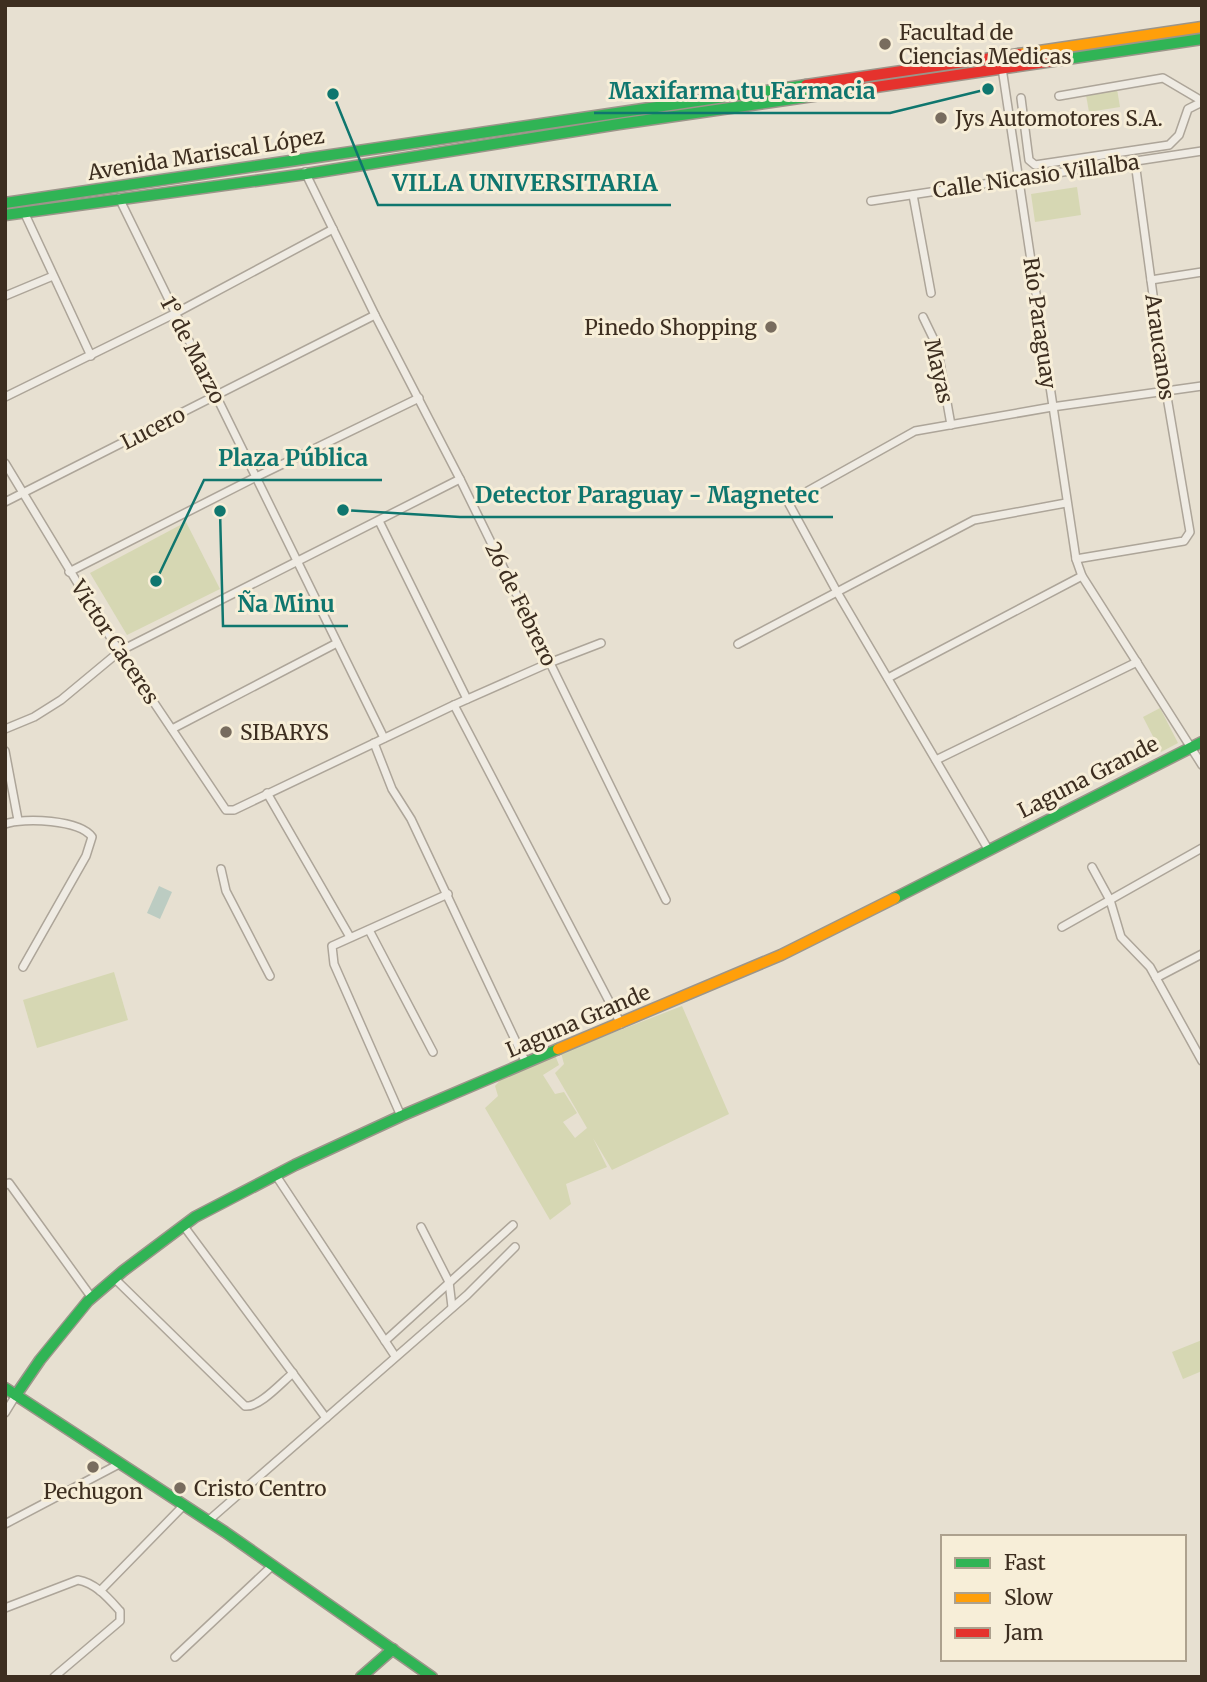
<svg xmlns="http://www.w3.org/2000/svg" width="1207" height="1682" font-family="Merriweather,serif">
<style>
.green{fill:#d6d7b3}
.water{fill:#bcccc2}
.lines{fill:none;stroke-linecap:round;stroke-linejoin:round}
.street-casing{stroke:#ada599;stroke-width:10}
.fast-casing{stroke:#9c958a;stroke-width:13}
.slow-casing{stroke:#9c958a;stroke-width:13}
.jam-casing{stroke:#9c958a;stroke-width:13}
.street{stroke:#efebe3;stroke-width:7}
.fast{stroke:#30b455;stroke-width:10}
.slow{stroke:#ff9f0a;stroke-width:10}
.jam{stroke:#e5322d;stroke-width:10}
.poi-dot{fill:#786c5e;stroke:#f7eed8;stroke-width:2.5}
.labels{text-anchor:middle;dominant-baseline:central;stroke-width:6;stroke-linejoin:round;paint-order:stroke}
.poi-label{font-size:21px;fill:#3d2e20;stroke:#f7eed8;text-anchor:start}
.street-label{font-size:21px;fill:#3d2e20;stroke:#f7eed8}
.leader{fill:none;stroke:#0f766e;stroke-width:2.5}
.callout-dot{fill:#0f766e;stroke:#f7eed8;stroke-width:2.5}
.callout-label{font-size:23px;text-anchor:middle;font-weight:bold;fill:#0f766e;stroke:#f7eed8;stroke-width:6;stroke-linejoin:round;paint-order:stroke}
</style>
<rect width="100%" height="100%" fill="#e7e0d1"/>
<g class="green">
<path d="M1117,89L1120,107L1089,112L1086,95Z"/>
<path d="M1077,187L1081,215L1035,222L1031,194Z"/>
<path d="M186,522L220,589L127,635L90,573Z"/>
<path d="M1160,708L1178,743L1161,752L1143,717Z"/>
<path d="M114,972L128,1020L37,1048L23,1000Z"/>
<path d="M682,1006L729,1114L612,1170L593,1138L607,1167L566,1184L571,1204L550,1220L485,1108L498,1096L495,1086L503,1077L555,1055L559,1065L543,1075L555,1094L564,1092L577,1113L563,1122L575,1138L587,1128L555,1073L564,1064L561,1053Z"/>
<path d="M1202,1340V1371L1183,1379L1172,1352Z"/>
</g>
<path class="water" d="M159,886L172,892L160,919L147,913Z"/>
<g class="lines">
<defs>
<g id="street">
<path d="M1002,68L1076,559L1082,576L1202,765"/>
<path d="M1059,96L1163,78L1202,101"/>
<path d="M1021,98L1029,160L1035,165L1169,145L1179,135L1188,109L1202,102"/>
<path d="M305,172L375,315L460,479L666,900"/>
<path d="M913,195L931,293"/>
<path d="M119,198L384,738"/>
<path d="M871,201L1202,151"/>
<path d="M24,212L91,356"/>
<path d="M1151,280L1202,272"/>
<path d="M5,296L53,276"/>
<path d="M923,317L937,346L951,425"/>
<path d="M5,397L174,314L333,229"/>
<path d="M5,463L112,640L226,810H234L454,705L549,663L601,643"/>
<path d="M5,502L375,315"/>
<path d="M379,521L467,699"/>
<path d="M1076,559L1184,541L1190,532L1166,391L1135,162"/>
<path d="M69,572L256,477L419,398"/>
<path d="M738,644L974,520L1066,503"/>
<path d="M888,678L1082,576"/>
<path d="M454,705L621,1024"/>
<path d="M5,729L34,717L61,700L120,651L460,479"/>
<path d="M172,729L337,643"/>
<path d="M374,743L392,789L411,819L526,1063"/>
<path d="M5,751L18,820"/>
<path d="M936,760L1137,662"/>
<path d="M267,793L350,937"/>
<path d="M5,824C24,817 80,820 92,837L86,856L23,967"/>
<path d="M988,849L837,592L788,502L915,431L1052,407L1202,386"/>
<path d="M1092,867L1110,900L1121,937L1150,967L1202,1061"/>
<path d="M221,869L226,891L270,976"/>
<path d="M1062,927L1202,848"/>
<path d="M369,930L433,1052"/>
<path d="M1156,978L1202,954"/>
<path d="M401,1116L334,964L332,946L448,894"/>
<path d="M275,1174L395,1356"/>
<path d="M5,1185L9,1183L92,1298"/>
<path d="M183,1225L326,1418"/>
<path d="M421,1227L449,1282L452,1307"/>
<path d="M114,1278L245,1406C259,1408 282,1382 293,1373"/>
<path d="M385,1341L513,1225"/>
<path d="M5,1413L16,1395"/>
<path d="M208,1521L467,1295L515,1247"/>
<path d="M5,1524L121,1463"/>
<path d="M100,1591L184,1505"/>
<path d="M5,1608L78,1580C96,1583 109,1599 120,1611V1621L54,1677"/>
<path d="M175,1657L273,1565"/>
</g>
<g id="fast">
<path d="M1060,60L1202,39"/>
<path d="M5,203L806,85"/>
<path d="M5,215L306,174L619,124L855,90"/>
<path d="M895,898L1202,742"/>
<path d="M5,1388L225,1532L432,1677"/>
<path d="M16,1395L40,1360L88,1301L123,1271L195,1217L295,1165L401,1116L558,1049"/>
<path d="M361,1677L393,1649"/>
</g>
<g id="slow">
<path d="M1019,54L1202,27"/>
<path d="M558,1049L781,955L895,898"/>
</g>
<g id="jam">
<path d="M806,85L1019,54"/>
<path d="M855,90L1060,60"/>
</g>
</defs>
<use href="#street" class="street-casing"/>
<use href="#fast" class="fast-casing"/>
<use href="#slow" class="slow-casing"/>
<use href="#jam" class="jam-casing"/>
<use href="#street" class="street"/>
<use href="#fast" class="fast"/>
<use href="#slow" class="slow"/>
<use href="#jam" class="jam"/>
</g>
<g class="poi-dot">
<circle cx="885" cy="44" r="7"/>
<circle cx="941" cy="118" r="7"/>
<circle cx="771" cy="327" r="7"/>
<circle cx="226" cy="732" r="7"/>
<circle cx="93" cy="1467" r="7"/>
<circle cx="180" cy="1488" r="7"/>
</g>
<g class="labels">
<g class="poi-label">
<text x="899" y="32">Facultad de<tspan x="899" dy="24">Ciencias Medicas</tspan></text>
<text x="955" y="118">Jys Automotores S.A.</text>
<text x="757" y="327" text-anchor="end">Pinedo Shopping</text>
<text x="240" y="732">SIBARYS</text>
<text x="194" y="1488">Cristo Centro</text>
<text x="93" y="1491" text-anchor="middle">Pechugon</text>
</g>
<g class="street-label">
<text transform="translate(206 154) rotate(-9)">Avenida Mariscal López</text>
<text transform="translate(1036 176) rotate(-8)">Calle Nicasio Villalba</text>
<text transform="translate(1040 323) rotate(82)">Río Paraguay</text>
<text transform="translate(1160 347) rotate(82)">Araucanos</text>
<text transform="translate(193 350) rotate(63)">1° de Marzo</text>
<text transform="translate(939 371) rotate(77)">Mayas</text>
<text transform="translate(153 428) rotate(-27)">Lucero</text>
<text transform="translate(521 604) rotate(64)">26 de Febrero</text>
<text transform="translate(115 642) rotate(57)">Victor Caceres</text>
<text transform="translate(1088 777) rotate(-27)">Laguna Grande</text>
<text transform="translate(578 1021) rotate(-23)">Laguna Grande</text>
</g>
</g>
<path class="leader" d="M988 89L890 113H594M333 94L378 205H671M156 581L204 480H382M343 510L460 517H833M220 511L223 626H348"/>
<g class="callout-dot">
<circle cx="988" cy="89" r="7"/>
<circle cx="333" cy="94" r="7"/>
<circle cx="156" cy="581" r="7"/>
<circle cx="343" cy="510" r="7"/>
<circle cx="220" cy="511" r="7"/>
</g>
<g class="callout-label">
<text x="742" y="99">Maxifarma tu Farmacia</text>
<text x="525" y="191">VILLA UNIVERSITARIA</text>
<text x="293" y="466">Plaza Pública</text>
<text x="647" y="503">Detector Paraguay - Magnetec</text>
<text x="286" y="612">Ña Minu</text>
</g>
<rect width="1207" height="1682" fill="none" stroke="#3d2e20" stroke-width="14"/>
<rect x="941" y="1535" width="245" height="126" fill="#f7eed8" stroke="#ada18e" stroke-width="2"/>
<rect x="955" y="1558" width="35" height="10" fill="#30b455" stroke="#ada18e" stroke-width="2"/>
<text x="1004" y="1570" font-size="21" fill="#3d2e20">Fast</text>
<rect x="955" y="1593" width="35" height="10" fill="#ff9f0a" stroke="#ada18e" stroke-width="2"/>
<text x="1004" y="1605" font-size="21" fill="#3d2e20">Slow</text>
<rect x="955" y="1628" width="35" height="10" fill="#e5322d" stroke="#ada18e" stroke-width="2"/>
<text x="1004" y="1640" font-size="21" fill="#3d2e20">Jam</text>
</svg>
